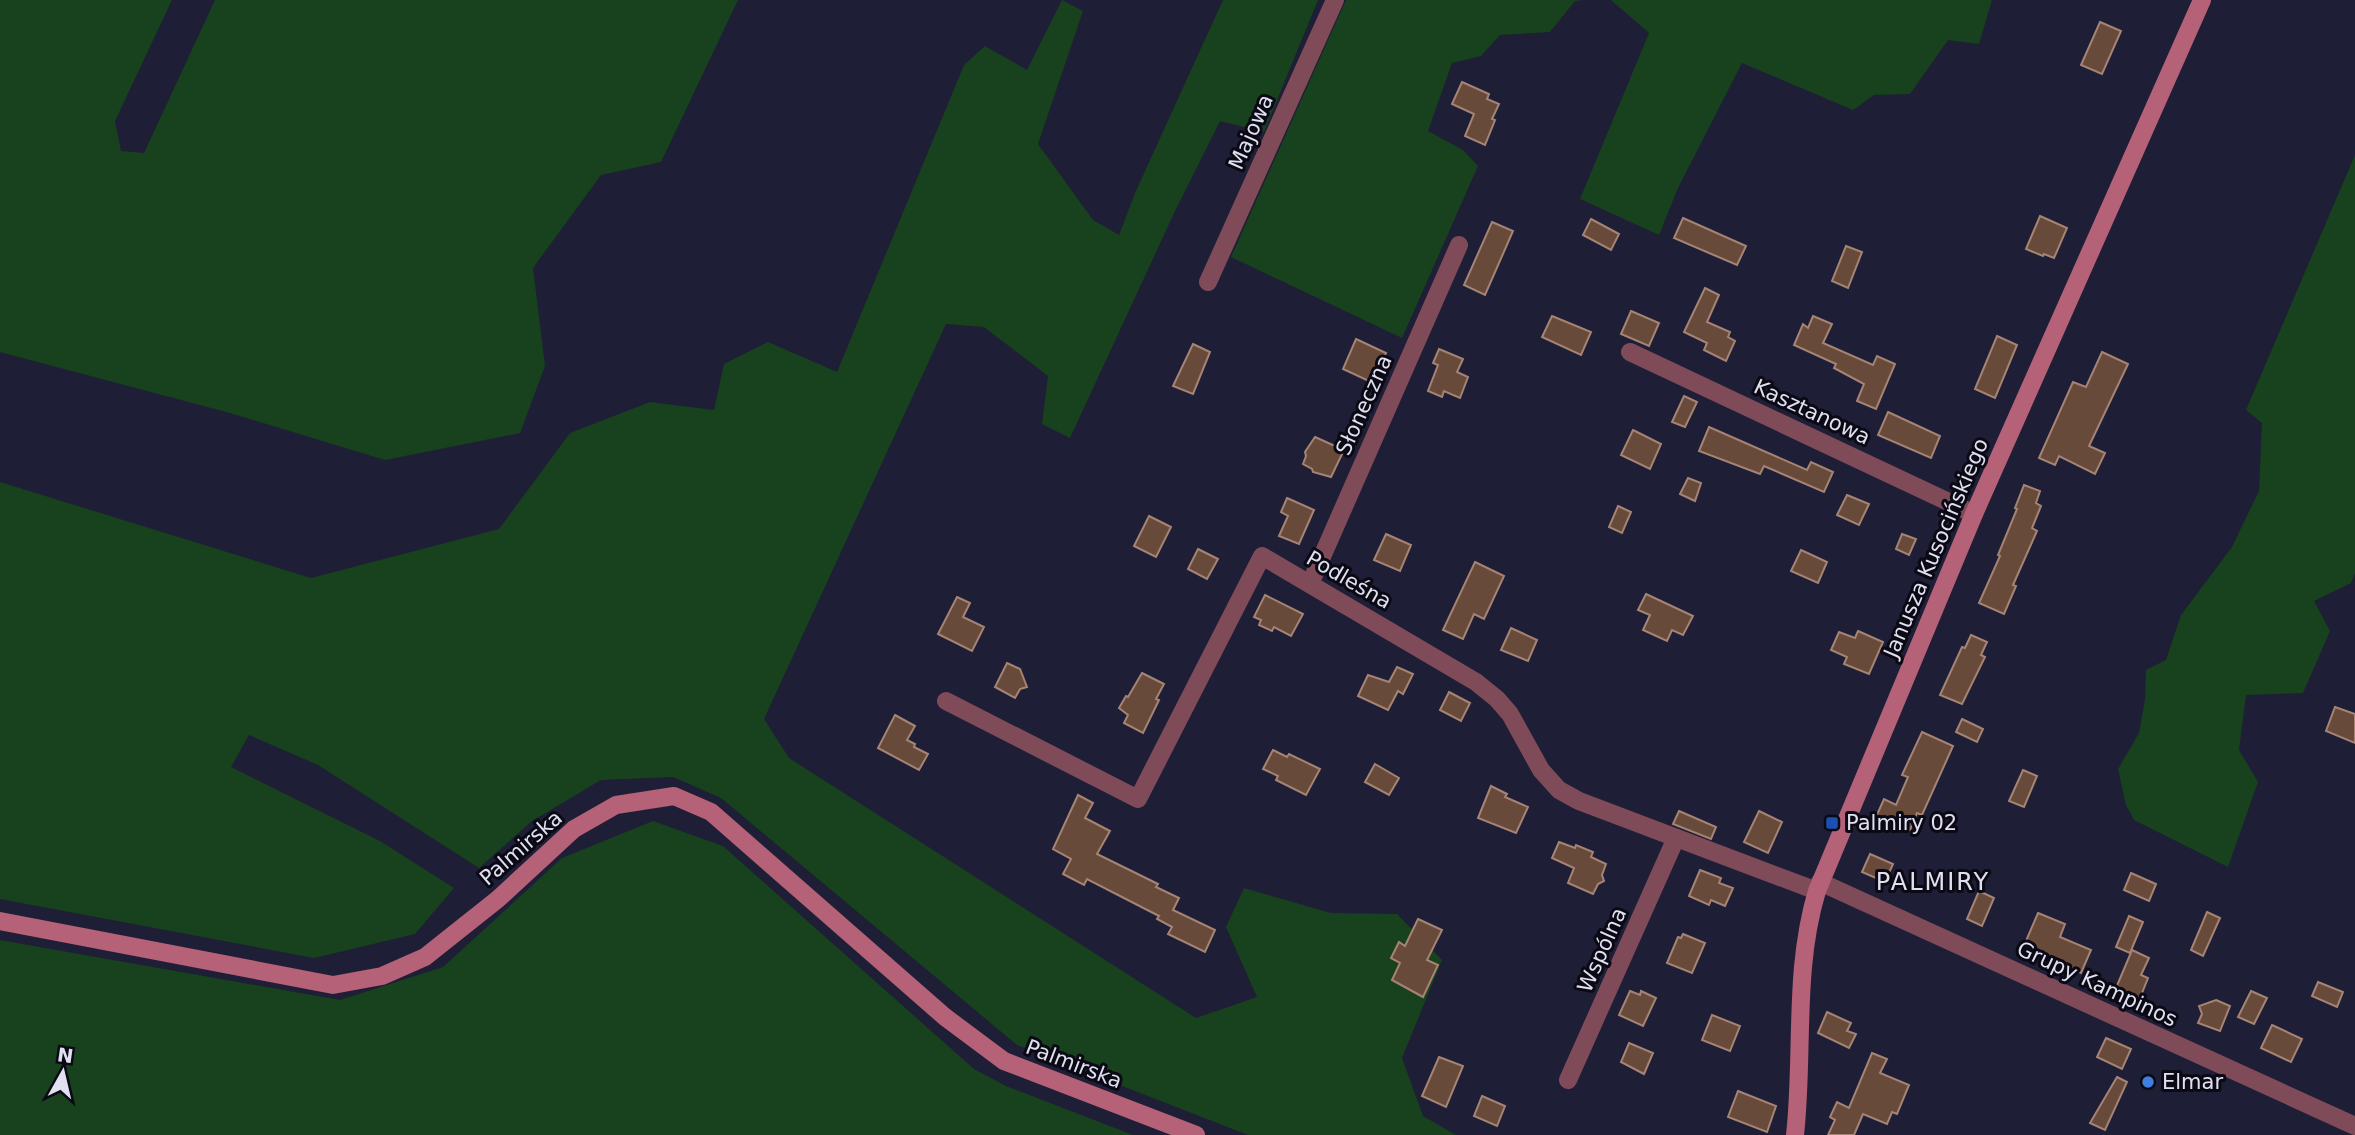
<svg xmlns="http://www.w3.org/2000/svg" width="2355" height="1135" font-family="'DejaVu Sans',sans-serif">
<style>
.green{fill:#18411d}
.building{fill:#684a3b;stroke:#a58474;stroke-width:2}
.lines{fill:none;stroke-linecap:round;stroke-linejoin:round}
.street{stroke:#804b59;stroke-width:18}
.secondary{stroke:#b56178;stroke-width:18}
.transit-dot{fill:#1a4fb4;stroke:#0a0914;stroke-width:2.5}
.shop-dot{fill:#3f7fe0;stroke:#0a0914;stroke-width:2.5}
.labels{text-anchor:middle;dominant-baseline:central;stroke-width:6;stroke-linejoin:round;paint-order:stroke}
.street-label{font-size:21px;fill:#e0e0f1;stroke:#0a0914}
.poi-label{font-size:21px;fill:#e0e0f1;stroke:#0a0914;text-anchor:start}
.quarter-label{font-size:24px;letter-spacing:2px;fill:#e0e0f1;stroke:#0a0914}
</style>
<rect width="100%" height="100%" fill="#1f1e37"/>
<g class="green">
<path d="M0,0H172L115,121L121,151L144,153L215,0H738L661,162L601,175L533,268L545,366L520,433L385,460L230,413L0,352Z"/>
<path d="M1062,0L1083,11L1038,144L1093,220L1119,235L1135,193L1223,0H1318L1264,132L1220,121L1176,209L1070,438L1042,424L1048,376L984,327L946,324L764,719L789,758L1196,1018L1257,997L1226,927L1244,888L1331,913L1397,914L1442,960L1402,1058L1423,1116L1456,1135H1248L1017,1045L721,798L673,777L601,780L532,821L479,868L318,765L249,735L231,767L380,841L454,888L415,934L314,958L0,899V482L311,578L499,529L570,433L650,402L714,410L724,364L768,342L837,372L964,65L985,46L1027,70Z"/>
<path d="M1346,0H1585L1575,1L1550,32L1500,35L1481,56L1452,63L1428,131L1463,150L1478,166L1402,338L1231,257Z"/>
<path d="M1611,0H1992L1979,44L1948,40L1910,94L1874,95L1853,110L1742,63L1678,188L1659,235L1580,199L1649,33Z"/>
<path d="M2355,155V573L2351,583L2314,601L2330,631L2303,693L2246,695L2239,750L2258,782L2228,867L2134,820L2126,805L2118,769L2139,733L2145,699L2146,670L2166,660L2181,615L2232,547L2259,491L2262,423L2246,410Z"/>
<path d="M653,821L723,846L974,1069L1006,1086L1133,1135H0V940L340,1000L443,967L562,858Z"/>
</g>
<g class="building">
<path d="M2100,22L2121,31L2102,74L2081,65Z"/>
<path d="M1462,82L1489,94L1487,99L1499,104L1492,119L1495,120L1485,145L1465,136L1474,114L1452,104Z"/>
<path d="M2040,216L2067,228L2054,258L2044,254L2043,256L2026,249Z"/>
<path d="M1683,218L1746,246L1737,265L1674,238Z"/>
<path d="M1591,219L1619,234L1611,250L1583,235Z"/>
<path d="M1492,222L1513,231L1485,295L1464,285Z"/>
<path d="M1846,246L1862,252L1848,288L1832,281Z"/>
<path d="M1705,288L1719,295L1707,322L1730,332L1728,337L1735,341L1726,361L1704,350L1707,343L1684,332Z"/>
<path d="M1631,311L1659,323L1649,346L1621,334Z"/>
<path d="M1552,316L1591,332L1581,355L1542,337Z"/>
<path d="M1813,316L1832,324L1823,343L1873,365L1877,356L1895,364L1876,409L1857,401L1864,384L1834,368L1836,364L1794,345L1803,324L1808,328Z"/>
<path d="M1997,336L2017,345L1995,398L1975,389Z"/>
<path d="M1356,339L1386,353L1373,383L1343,369Z"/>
<path d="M1193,344L1210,352L1193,394L1173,386Z"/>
<path d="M1439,349L1463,359L1457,372L1468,377L1460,398L1444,391L1442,397L1428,391L1438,365L1433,363Z"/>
<path d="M2102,352L2128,364L2089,446L2105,453L2095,474L2059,456L2055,465L2039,458L2073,382L2086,387Z"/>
<path d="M1684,396L1697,402L1685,427L1672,422Z"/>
<path d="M1888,412L1940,436L1931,458L1878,435Z"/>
<path d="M1709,427L1807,470L1811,462L1833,472L1824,492L1764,466L1760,474L1699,451Z"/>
<path d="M1633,430L1661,444L1650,469L1621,455Z"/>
<path d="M1315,437L1344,450L1331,477L1313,472L1312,469L1303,464L1306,456L1305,452Z"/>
<path d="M1688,478L1701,483L1695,501L1680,494Z"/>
<path d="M2024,485L2040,491L2036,503L2041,506L2032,528L2037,531L2013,585L2016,586L2004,614L1979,603L2000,556L1998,555L2017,509L2015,508Z"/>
<path d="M1847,495L1869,504L1859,525L1837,515Z"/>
<path d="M1287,498L1314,510L1299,544L1279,536L1288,516L1281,512Z"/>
<path d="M1618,506L1631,512L1622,533L1609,527Z"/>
<path d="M1149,516L1171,527L1156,557L1134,546Z"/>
<path d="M1386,534L1411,545L1400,571L1374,560Z"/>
<path d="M1902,534L1916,539L1909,555L1896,549Z"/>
<path d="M1198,549L1218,559L1207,579L1188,569Z"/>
<path d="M1801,550L1827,562L1818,583L1791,571Z"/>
<path d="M1475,562L1504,576L1484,619L1474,614L1463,639L1443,630Z"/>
<path d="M1646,594L1693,616L1683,635L1672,630L1667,641L1643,630L1650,615L1638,610Z"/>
<path d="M1265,595L1303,614L1291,636L1274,627L1272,631L1259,625L1261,620L1254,617Z"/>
<path d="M957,597L970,603L963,617L984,627L972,651L938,634Z"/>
<path d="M1511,628L1537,640L1528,661L1501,650Z"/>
<path d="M1858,631L1883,642L1869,674L1844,664L1847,657L1831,650L1839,632L1855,638Z"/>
<path d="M1971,635L1987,642L1981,655L1985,657L1962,704L1940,695L1962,647L1965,648Z"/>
<path d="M1007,663L1020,669L1027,687L1020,689L1015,698L995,687Z"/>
<path d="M1397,667L1413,674L1403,694L1398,691L1388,710L1358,696L1368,675L1389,682Z"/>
<path d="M1142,673L1164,684L1156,699L1159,700L1143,733L1124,723L1128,715L1119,708L1126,696L1128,697Z"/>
<path d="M1449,692L1470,703L1461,721L1440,710Z"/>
<path d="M2335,707L2355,714V743L2326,731Z"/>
<path d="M895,715L915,726L907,740L915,744L914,747L928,754L919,770L878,748Z"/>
<path d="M1962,719L1983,729L1977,742L1956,732Z"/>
<path d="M1922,732L1953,746L1922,815L1917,813L1910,830L1902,826L1901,829L1876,817L1884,799L1896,805L1908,777L1902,775Z"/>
<path d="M1273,750L1287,757L1289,754L1320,769L1306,795L1276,780L1278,776L1263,769Z"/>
<path d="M1375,764L1399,778L1389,795L1365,782Z"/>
<path d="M2023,770L2037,776L2024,807L2009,801Z"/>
<path d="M1491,786L1507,794L1505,797L1528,807L1516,833L1478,818Z"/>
<path d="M1078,795L1093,803L1085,818L1110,831L1097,854L1158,884L1156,887L1179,898L1173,910L1215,930L1205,952L1168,934L1172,927L1157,919L1159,916L1087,879L1084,885L1063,874L1071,859L1053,849Z"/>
<path d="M1679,811L1716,827L1711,839L1673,824Z"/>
<path d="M1759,811L1782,822L1768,853L1744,842Z"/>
<path d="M1559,842L1575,848L1576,845L1593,852L1591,857L1606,864L1602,875L1604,881L1598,884L1593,894L1568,883L1574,868L1552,858Z"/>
<path d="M1870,854L1893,864L1885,882L1862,872Z"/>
<path d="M1700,870L1721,878L1719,883L1733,888L1725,906L1711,900L1709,905L1689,896Z"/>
<path d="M2131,873L2156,884L2149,901L2124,890Z"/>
<path d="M1979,891L1994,898L1982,926L1967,919Z"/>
<path d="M2207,912L2220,918L2203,956L2191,950Z"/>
<path d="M2038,913L2065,924L2060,937L2091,950L2081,973L2032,952L2034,945L2026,941Z"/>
<path d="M2129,916L2143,922L2130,953L2116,947Z"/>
<path d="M1418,919L1442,930L1427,960L1438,965L1423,997L1392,980L1400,963L1391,958L1399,942L1405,946Z"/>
<path d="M1683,934L1705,943L1692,973L1667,963L1678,937L1681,938Z"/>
<path d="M2132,950L2149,958L2141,975L2148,978L2140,998L2116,988Z"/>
<path d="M2318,982L2343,992L2337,1007L2312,996Z"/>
<path d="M1630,991L1640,995L1641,991L1656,998L1643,1026L1619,1015Z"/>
<path d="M2251,991L2267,998L2254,1024L2238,1017Z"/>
<path d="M2216,1000L2230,1006L2220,1031L2198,1023L2202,1014L2199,1006Z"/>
<path d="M1827,1012L1851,1023L1847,1031L1856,1034L1849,1048L1818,1033Z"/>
<path d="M1712,1015L1740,1026L1730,1051L1702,1040Z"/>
<path d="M2272,1025L2302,1039L2291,1062L2261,1048Z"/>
<path d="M2106,1038L2131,1049L2122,1069L2097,1057Z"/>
<path d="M1629,1043L1653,1053L1644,1074L1621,1062Z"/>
<path d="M1872,1053L1887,1059L1880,1073L1909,1085L1897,1114L1892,1112L1887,1124L1863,1114L1854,1135H1828L1835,1120L1830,1117L1837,1102L1849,1108Z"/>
<path d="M1439,1057L1463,1066L1446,1107L1422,1096Z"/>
<path d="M2117,1077L2127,1082L2105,1130L2090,1123Z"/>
<path d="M1738,1091L1776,1106L1767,1132L1728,1117Z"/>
<path d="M1482,1096L1505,1106L1497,1126L1474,1116Z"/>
</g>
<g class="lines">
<g class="street">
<path d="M1208,282L1335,0"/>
<path d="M1630,352L1974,514"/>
<path d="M1310,584L1459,245"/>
<path d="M946,701L1138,799L1262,556L1476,682L1497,699L1510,714L1541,770L1559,790L1579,801L1817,891"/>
<path d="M1820,882L2355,1126"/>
<path d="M1568,1080L1676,838"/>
</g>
<g class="secondary">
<path d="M0,921L333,985L382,976L425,957L498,899L574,829L616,805L674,796L711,812L945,1017L1004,1061L1196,1135"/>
<path d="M1795,1135C1804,1054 1793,970 1817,891L1974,514L2202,0"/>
</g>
</g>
<rect class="transit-dot" x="1825" y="816" width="14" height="14" rx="3.5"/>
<circle class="shop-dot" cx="2148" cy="1082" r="7"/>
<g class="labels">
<g class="street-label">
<text transform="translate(1251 132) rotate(-66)">Majowa</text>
<text transform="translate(1364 405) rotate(-66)">Słoneczna</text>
<text transform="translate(1812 412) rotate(25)">Kasztanowa</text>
<text transform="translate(1936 548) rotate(-67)">Janusza Kusocińskiego</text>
<text transform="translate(1349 580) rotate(30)">Podleśna</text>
<text transform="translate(521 848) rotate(-41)">Palmirska</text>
<text transform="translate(1602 950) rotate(-66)">Wspólna</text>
<text transform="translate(2097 984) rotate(25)">Grupy Kampinos</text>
<text transform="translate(1074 1064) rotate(21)">Palmirska</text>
</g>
<g class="poi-label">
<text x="1846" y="823">Palmiry 02</text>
<text x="2162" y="1082">Elmar</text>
</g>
<g class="quarter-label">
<text x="1933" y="882">PALMIRY</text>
</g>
</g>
<g transform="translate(63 1072) rotate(8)" stroke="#0a0914" stroke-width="5" paint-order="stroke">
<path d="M0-5L12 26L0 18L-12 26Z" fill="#e0e0f1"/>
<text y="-10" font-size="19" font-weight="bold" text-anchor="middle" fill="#e0e0f1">N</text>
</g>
</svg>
